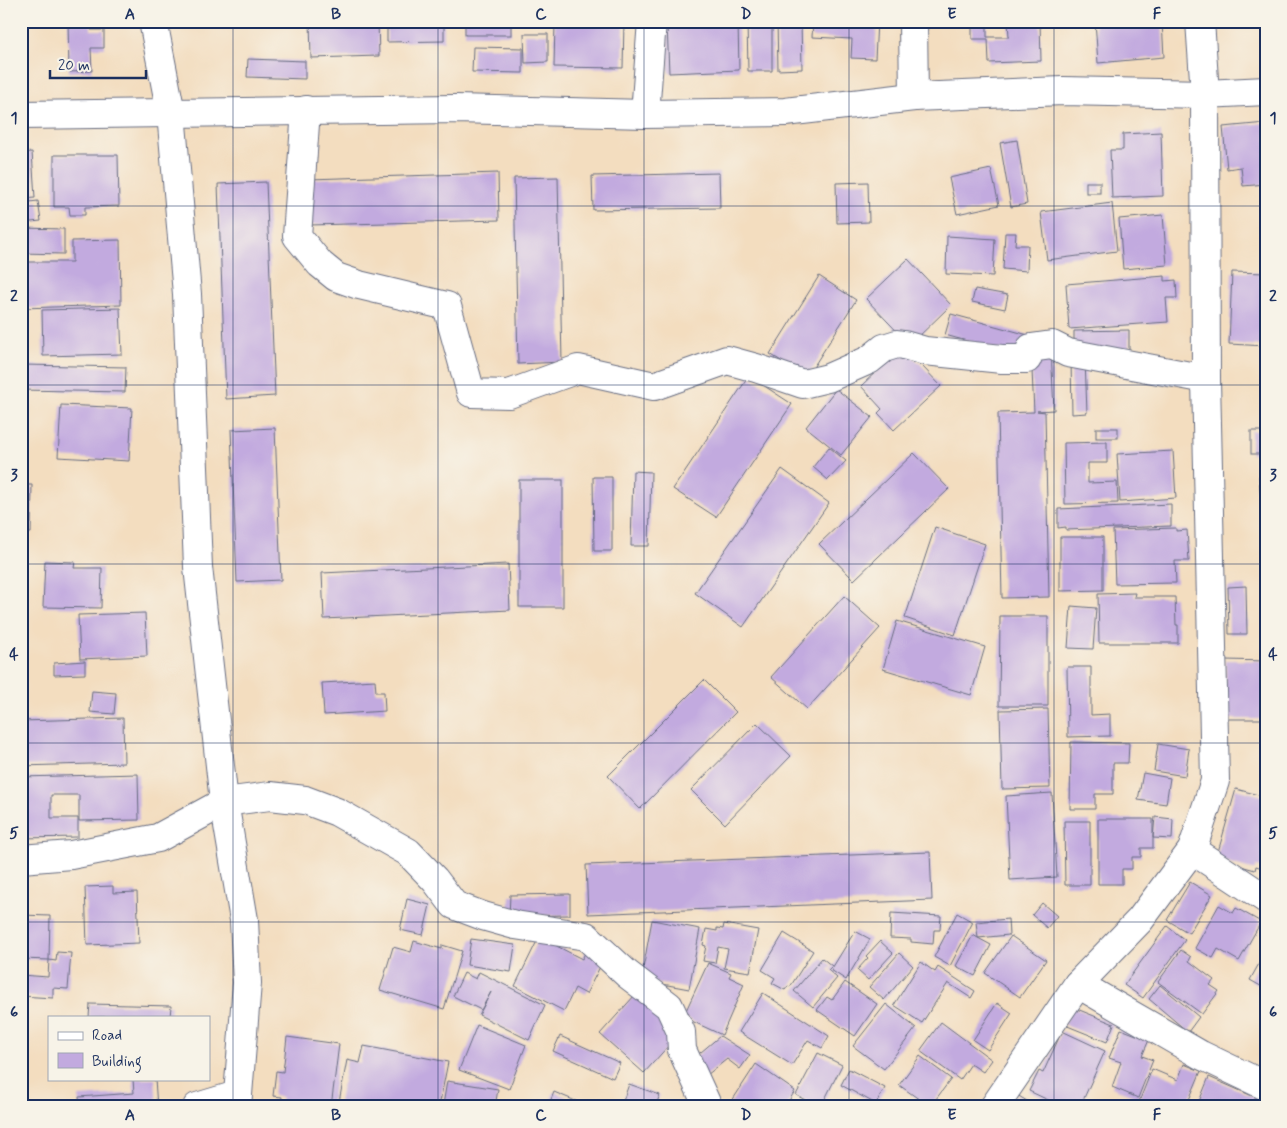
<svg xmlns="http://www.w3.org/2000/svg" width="1287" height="1128" font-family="Mynerve,sans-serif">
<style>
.building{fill:#c2aadf}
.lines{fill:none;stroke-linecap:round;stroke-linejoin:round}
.minor-casing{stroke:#676c80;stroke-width:30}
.minor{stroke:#fff;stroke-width:28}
.grid{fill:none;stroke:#1b2f5e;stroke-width:1;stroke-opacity:0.55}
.neatline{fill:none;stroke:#1b2f5e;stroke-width:2}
.grid-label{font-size:16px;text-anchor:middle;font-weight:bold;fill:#1b2f5e}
</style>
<rect width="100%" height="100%" fill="#f7f3e8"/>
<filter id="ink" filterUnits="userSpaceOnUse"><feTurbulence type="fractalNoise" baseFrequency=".02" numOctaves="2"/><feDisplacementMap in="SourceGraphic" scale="10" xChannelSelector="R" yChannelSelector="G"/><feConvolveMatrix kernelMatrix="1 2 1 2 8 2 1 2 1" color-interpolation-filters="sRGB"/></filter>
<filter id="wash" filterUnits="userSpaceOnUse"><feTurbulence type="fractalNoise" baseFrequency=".0096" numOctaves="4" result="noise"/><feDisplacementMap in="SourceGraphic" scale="20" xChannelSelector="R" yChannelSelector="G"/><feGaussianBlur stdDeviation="1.12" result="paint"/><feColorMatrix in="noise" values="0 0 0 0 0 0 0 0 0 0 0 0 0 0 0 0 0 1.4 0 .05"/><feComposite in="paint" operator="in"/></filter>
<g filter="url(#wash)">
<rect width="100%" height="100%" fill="#f3ddbf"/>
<g id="blocks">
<g class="building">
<path d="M68,21H91V30H104V48H91L92,71L69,72Z"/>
<path d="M310,21H378L379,56L311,58Z"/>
<path d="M387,21H444V41L387,42Z"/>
<rect x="465" y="21" width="46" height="14"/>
<path d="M555,21H624L623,68L554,67Z"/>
<path d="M747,21H772V71H748Z"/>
<path d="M777,21H801L802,69L778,70Z"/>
<path d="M813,21H877L875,59L851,58L852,39L812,37Z"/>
<path d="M972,21H987V37H1009L1008,21H1040L1041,61L989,63L988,39H972Z"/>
<path d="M1095,21H1162L1164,57L1098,63Z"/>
<path d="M738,22L739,70L669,73L667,24Z"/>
<path d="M524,34H548V62L525,63Z"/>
<path d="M1262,42H1266V61H1263Z"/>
<path d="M473,47L523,48V73L472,72Z"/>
<path d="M248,59L305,61V79L247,77Z"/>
<path d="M1266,123V184L1243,186L1241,167L1227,169L1223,127Z"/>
<path d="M1161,132L1163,196L1112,198L1110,150H1123V134Z"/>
<path d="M1017,140L1027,204L1011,207L1000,143Z"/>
<path d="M32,152L35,198L21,199V153Z"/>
<path d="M54,155H118L119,206L85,207V215H70L69,207H54Z"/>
<path d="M991,169L999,205L957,214L949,178Z"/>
<path d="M498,173L499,220L310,225L309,179Z"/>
<path d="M719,173L720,208L593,210L592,176Z"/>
<path d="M558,177L562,362L518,364L514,178Z"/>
<path d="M266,182L275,396L226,399L218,184Z"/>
<path d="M868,182L869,222L837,223L836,183Z"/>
<rect x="1086" y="182" width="14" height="11"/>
<path d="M38,201L41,221L21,223V203Z"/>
<path d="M1112,203L1117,251L1047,260L1041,212Z"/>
<path d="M1163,215L1167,265L1123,269L1119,219Z"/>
<path d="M21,228L64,229V254L21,253Z"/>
<path d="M1005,233H1016L1015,245H1028L1027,271L1003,269Z"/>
<path d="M947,236L995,239L993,276L946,274Z"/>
<path d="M120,240L121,305L21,308V262H72V241Z"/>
<path d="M908,259L951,305L910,345L866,299Z"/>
<path d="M1232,272L1266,273V346L1229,344Z"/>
<path d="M819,276L856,300L807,377L770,354Z"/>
<path d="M1165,276V281L1176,280L1177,298H1166L1168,322L1069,329L1066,284Z"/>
<path d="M975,289L1008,295L1005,309L972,302Z"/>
<path d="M120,308L122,354L43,356L42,310Z"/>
<path d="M21,314H24L23,365L126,367L125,392L21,390Z"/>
<path d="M951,314L1032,336L1026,357L945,335Z"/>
<path d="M1129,330V350L1074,352V331Z"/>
<path d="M903,346L941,386L894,430L878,413L882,409L861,386Z"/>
<path d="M1051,348L1054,410L1037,411L1045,412L1049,597L1002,598L998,413L1034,412L1031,350Z"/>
<path d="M1085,359L1087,413L1072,414L1071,360Z"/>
<path d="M749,376L792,404L716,517L673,489Z"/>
<path d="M836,389L872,417L841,455L806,427Z"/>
<path d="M61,405L132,408L129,461L58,457Z"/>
<path d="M275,428L281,580L237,582L231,430Z"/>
<rect x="1096" y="428" width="22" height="10"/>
<rect x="1251" y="431" width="15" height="23"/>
<path d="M1107,442V463H1088V483L1117,482L1118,503L1065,504L1064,443Z"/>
<path d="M829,447L846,461L828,480L813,467Z"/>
<path d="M1173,451L1176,498L1120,502L1117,454Z"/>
<path d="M914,453L949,489L854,580L819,544Z"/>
<path d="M782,469L829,503L743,627L695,593Z"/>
<path d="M633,471L651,472L649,546H631Z"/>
<path d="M1259,476H1266V501H1261Z"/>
<path d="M593,477H612V551H594Z"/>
<rect x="519" y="480" width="44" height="127"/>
<path d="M21,485H32L31,533H21Z"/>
<path d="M1171,504V526L1066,530V527L1058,528V509Z"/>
<path d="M935,527L985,544L955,635L905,618Z"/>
<path d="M1176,528V531L1187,530L1189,561H1175L1176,583L1115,584L1113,530Z"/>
<path d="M1060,537H1103V590L1060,591Z"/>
<path d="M45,561L75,562L74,568H102L101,608L43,607Z"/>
<path d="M508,564L510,610L324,619L322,573Z"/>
<path d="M1246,586L1247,634H1229L1228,587Z"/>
<path d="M1135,593L1134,597H1175L1176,625H1178V643H1099L1098,594Z"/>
<path d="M844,596L880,628L807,709L771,677Z"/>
<path d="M1071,606L1096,608L1093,649L1068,648Z"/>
<path d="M145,613L147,656L80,659L78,615Z"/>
<path d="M1000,616H1048V706H999Z"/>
<path d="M897,621L985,647L971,695L883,669Z"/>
<path d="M1226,660L1266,661V719H1225Z"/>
<path d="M85,661V674L54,675V663Z"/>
<path d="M1067,667H1091V715L1110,714V736L1068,737Z"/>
<path d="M375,680L376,692H384L385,711L324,715L322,683Z"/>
<path d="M704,680L736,712L640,809L608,776Z"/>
<path d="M92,691L116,693L114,714L90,712Z"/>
<path d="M1048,709L1050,788L1002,789L1000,710Z"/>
<path d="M123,718L124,763L21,766V721Z"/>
<path d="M757,723L791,756L725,824L691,790Z"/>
<path d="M1071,742L1129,743L1128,763H1113V794H1095V809H1070Z"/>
<path d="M1158,744L1189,749L1185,776L1154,771Z"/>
<path d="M1143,773L1170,778L1166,804L1138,800Z"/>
<path d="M138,774L139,820L79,821V795H51V818H78V837L21,838V777Z"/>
<path d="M1236,789L1266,797V869L1256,866L1255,870L1216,859Z"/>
<path d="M1052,793L1057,877L1010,880L1006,796Z"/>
<path d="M1155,817L1173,819L1172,839L1153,838Z"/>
<path d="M1098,819H1153V848H1141V857H1132V869H1122V884H1098Z"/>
<path d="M1064,821H1090V885H1065Z"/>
<path d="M930,852L932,900L588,914L586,865Z"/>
<path d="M1190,882L1212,895L1189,933L1167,920Z"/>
<path d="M113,886V893L137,892L139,943L87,945L85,887Z"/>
<path d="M570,894V915L509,916L510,895Z"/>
<path d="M407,899L430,905L423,935L400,930Z"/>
<path d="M1042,903L1057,916L1047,928L1032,915Z"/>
<path d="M1219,905L1233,913L1236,908L1261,922L1239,961L1218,949L1213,958L1195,948Z"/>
<path d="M891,913L941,916L940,930H934L933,944L911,942V939L890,938Z"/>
<path d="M957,913L973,922L950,966L934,957Z"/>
<path d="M21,915L50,916L49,960L21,959Z"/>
<path d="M1008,919L1009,935L978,938L991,945L975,976L956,966L973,935L978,938L976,922Z"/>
<path d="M652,920L700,929L689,989L641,980Z"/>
<path d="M724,924L758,930L750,972L724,968L728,949L718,947L715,963L703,961L706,946L703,945L706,929L717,931V928L723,929Z"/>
<path d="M1167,926L1185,940L1143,998L1124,985Z"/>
<path d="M855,931L870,939L846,980L831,970Z"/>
<path d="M784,933L813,951L790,987L788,986L785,990L772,983L775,978L762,970Z"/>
<path d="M1011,936L1046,960L1020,997L985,973Z"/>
<path d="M539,937L582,959L586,951L604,959L586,994L575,988L564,1011L515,986Z"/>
<path d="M471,939L515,945L511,972L467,965Z"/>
<path d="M414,941L442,949V945L462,951L444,1009L380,990L393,947L411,952Z"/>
<path d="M880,941L893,953L868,980L857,970L868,958L866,956Z"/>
<path d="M1181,950L1191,957L1189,961L1214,980L1210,985L1219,991L1202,1014L1158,982Z"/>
<path d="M1266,951V989L1250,980Z"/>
<path d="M57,952L71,953L68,989L53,988V998L21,996V975L48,977L49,960L56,961Z"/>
<path d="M899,953L913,966L884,1000L869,987Z"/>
<path d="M822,958L832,966L828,970L837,978L813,1007L794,991Z"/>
<path d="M921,962L935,972L938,967L975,991L971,998L948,983L922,1023L894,1005Z"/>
<path d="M708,963L731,973L729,977L744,984L722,1035L683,1017Z"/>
<path d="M479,972L545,1005L529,1040L479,1015L491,992L481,1010L453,996L464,973L476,979Z"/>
<path d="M845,982L877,1004L855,1036L817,1010L827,997L832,1000Z"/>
<path d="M1160,985L1199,1017L1188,1032L1149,999Z"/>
<path d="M763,993L829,1036L822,1048L808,1040L792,1065L739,1032Z"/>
<path d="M635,995L679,1034L644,1073L600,1034Z"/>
<path d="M997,1003L1012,1013L988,1050L973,1040Z"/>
<path d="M90,1004L171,1006L170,1017H89Z"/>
<path d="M886,1004L916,1028L884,1069L853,1046Z"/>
<path d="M1072,1007L1114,1024L1107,1042L1065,1025Z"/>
<path d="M941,1022L992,1060L983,1072L971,1064L960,1080L920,1051Z"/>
<path d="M477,1025L526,1045L509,1089L459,1070Z"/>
<path d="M1121,1029L1149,1040L1142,1056L1153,1060L1138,1098L1112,1087L1121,1062L1109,1058Z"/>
<path d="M1062,1031L1105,1051L1080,1107H1063L1029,1091L1039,1071L1043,1073Z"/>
<path d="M560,1036L620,1063L613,1078L553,1051Z"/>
<path d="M720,1036L750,1055L740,1069L727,1059L702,1079L694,1058Z"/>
<path d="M287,1037L339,1044L331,1107H280L282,1097L273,1096L276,1071L283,1072Z"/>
<path d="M364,1046L448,1062L439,1107H363L339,1102L347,1060L360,1063Z"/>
<path d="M818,1053L842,1065L821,1107H818L796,1095Z"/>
<path d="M920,1056L951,1079L930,1107L899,1085Z"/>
<path d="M756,1064L795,1091L785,1107H728Z"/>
<path d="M1184,1064L1201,1071L1186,1107H1137L1152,1069L1178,1080Z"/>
<path d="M849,1069L885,1088L876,1104L841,1085Z"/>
<path d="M1209,1077L1266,1102V1107H1205L1198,1104Z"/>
<path d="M133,1079H155L157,1107H80L79,1097L134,1093Z"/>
<path d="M447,1081L498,1089L495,1107H454L443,1105Z"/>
<path d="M629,1084L660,1095L655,1107H621Z"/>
<path d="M554,1092L590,1107H548Z"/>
<path d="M1017,1095L1037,1107H1010Z"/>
</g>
</g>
</g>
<g filter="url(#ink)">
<use href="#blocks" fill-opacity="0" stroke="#676c80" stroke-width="1"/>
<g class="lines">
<defs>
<g id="minor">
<path d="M153,21L171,113L187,294L198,567L224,802L244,920L247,983L237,1107"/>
<path d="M913,21L914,97"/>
<path d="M306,110L297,236L320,264L336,277L359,285L447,306L471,393L509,394L578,369L654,386L727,360L756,368L803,384L828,378L869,360L884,348L897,344L904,345L925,351L1002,359H1027L1031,348L1052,345L1068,353L1206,379"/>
<path d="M645,114L652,21"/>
<path d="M21,115L455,109L645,114L785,112L914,97L1063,91L1205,94L1266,91"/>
<path d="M1192,850L1266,899"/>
<path d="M21,859L71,855L158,838L224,802L270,796L305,800L337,812L408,852L435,880L454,905L483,916L515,925L586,936L627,974L669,1006L681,1032L682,1050L708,1107"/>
<path d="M1078,984L1201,1055L1266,1086"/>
<path d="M197,1107L237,1095"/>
<path d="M994,1107L1078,984L1140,920L1192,850L1215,781L1206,379L1205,94L1200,21"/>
</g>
</defs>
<use href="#minor" class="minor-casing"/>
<use href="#minor" class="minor"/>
</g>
</g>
<path class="grid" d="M233,21V1107M438,21V1107M644,21V1107M849,21V1107M1054,21V1107M21,206H1266M21,385H1266M21,564H1266M21,743H1266M21,922H1266"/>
<rect width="1287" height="1128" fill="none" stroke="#f7f3e8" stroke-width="55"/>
<rect x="48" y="1016" width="162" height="65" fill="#f7f3e8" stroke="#9fa5b1"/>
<rect x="58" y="1032" width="25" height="8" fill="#ffffff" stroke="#9fa5b1"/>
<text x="92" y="1040" font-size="15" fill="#1b2f5e">Road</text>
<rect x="58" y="1053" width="25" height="15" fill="#c2aadf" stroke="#9fa5b1"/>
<text x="92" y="1066" font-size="15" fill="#1b2f5e">Building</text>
<path d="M50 70v8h96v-8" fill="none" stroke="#1b2f5e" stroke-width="2.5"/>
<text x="58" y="70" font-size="15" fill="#1b2f5e" stroke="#f7f3e8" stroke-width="4" paint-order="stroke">20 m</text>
<rect x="28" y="28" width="1232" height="1072" class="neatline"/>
<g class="grid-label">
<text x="130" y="19">A</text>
<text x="336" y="19">B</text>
<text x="541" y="19">C</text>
<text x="746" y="19">D</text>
<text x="952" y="19">E</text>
<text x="1157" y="19">F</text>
<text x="14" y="123">1</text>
<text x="1273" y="123">1</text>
<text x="14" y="301">2</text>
<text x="1273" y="301">2</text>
<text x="14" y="480">3</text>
<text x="1273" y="480">3</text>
<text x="14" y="659">4</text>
<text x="1273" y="659">4</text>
<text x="14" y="838">5</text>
<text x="1273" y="838">5</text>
<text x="14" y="1017">6</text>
<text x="1273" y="1017">6</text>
<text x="130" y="1120">A</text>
<text x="336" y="1120">B</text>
<text x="541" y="1120">C</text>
<text x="746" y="1120">D</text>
<text x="952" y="1120">E</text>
<text x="1157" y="1120">F</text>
</g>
</svg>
